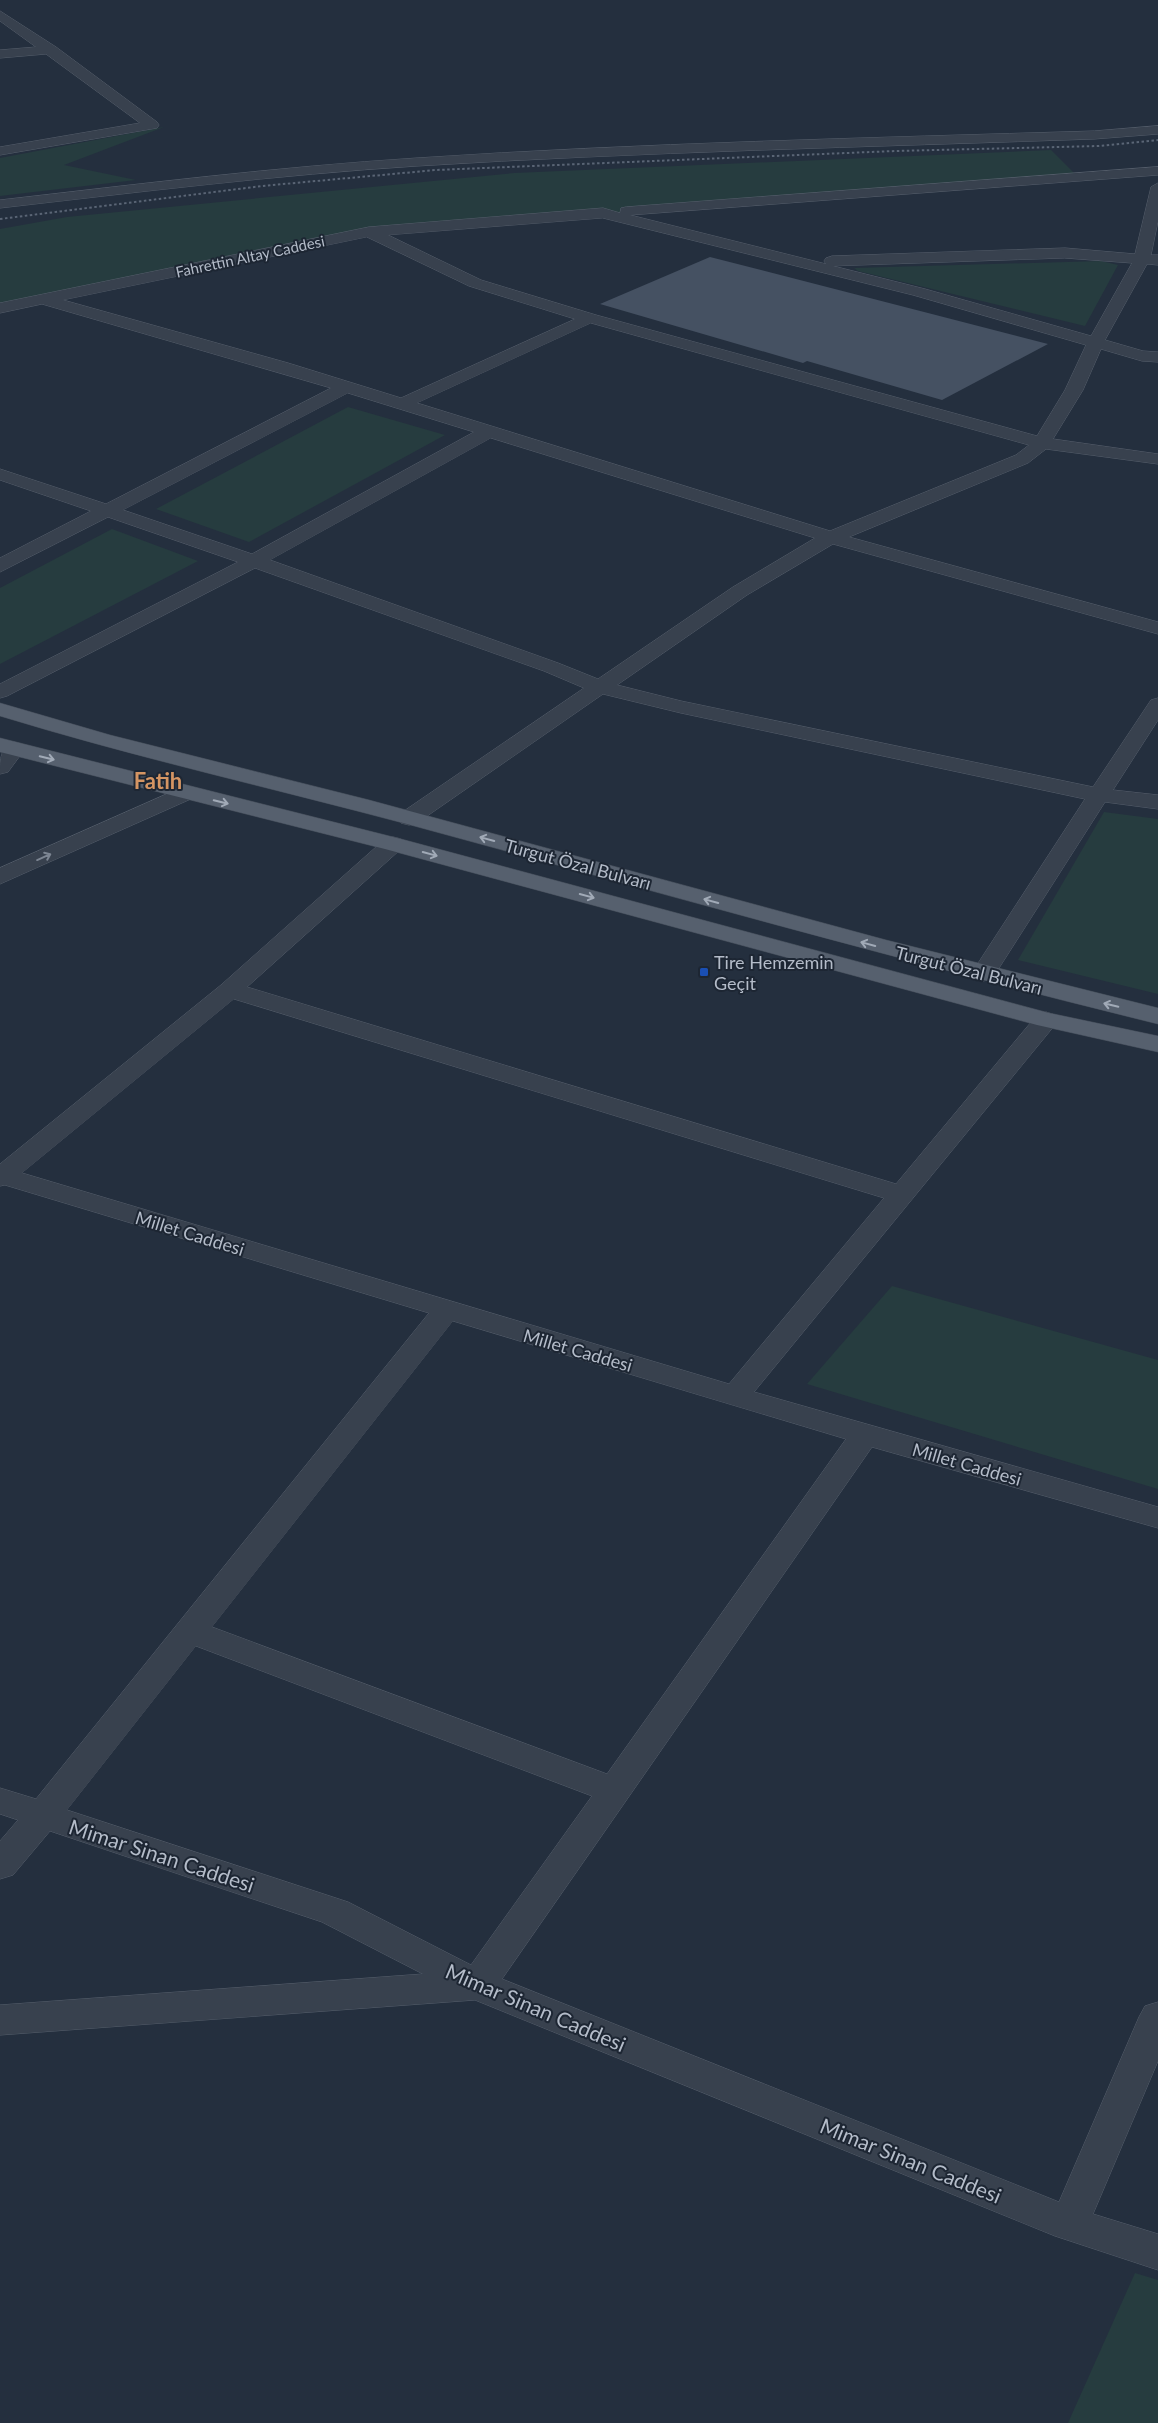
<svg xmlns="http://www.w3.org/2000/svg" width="1158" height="2423" font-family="Lato,sans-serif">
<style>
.green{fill:#263c3f}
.building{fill:#455162}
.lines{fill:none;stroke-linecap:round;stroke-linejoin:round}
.minor-casing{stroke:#565f6c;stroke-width:1}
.major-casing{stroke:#414a57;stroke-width:1}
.minor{fill:#38414e;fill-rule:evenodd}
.major{fill:#56606e;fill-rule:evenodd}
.rail{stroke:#5a6575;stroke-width:2;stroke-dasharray:2.5 2.5;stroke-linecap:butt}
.oneway{stroke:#a1aab7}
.oneway2{stroke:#7c8592}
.transit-dot{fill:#1a4fb4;stroke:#1d2633;stroke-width:2}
.labels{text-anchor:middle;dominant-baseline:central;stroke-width:4;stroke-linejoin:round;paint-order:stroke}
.far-street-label{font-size:15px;fill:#b4bcc9;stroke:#1d2633}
.street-label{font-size:18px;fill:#b4bcc9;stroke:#1d2633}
.poi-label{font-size:18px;fill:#b4bcc9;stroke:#1d2633;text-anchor:start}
.near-street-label{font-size:21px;fill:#b4bcc9;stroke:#1d2633}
.district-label{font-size:22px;font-weight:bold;fill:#d59563;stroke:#1d2633}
</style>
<rect width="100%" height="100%" fill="#242f3e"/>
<g class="green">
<path d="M164,127L64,165L136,180L0,196V158Z"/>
<path d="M1051,150L1078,177L369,232L0,309V229L67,217L514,173Z"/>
<path d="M1101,261L1118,265L1085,326L858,271L854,268Z"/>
<path d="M348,407L445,435L249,542L156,509Z"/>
<path d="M112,529L198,561L0,664V588Z"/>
<path d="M1104,812L1158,819V994L1018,960Z"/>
<path d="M892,1286L1158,1360V1489L807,1384Z"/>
<path d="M1135,2273L1158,2280V2423H1068Z"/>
</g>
<path class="building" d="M710,257L928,313L1048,344L942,400L807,361L803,363L600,304Z"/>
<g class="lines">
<defs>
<g id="minor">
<path d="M0,11L56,47L157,122L159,125L157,128L0,155V147L140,123L46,54L0,58V50L36,47L0,21Z"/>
<path d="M1158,126V134L1094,139C868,147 642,152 417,166C277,175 139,192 0,208V200C139,184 277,167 417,158C642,143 868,138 1094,131Z"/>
<path d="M1158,167V175L630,215L826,264L824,261L826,258L832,256L1065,248L1135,254L1151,187L1158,183V221L1151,255H1158V265L1147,264L1105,340L1143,351L1158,352V362L1142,361L1101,349L1083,390L1053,439L1158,454V464L1046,449L1028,463L849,537L1158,622V634L833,544L747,595L617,685L681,701L1093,787L1151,700L1158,698V720L1113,790L1158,795V809L1105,802L992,979L983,981L974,979L971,974L1085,799L681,713L603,694L417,823L409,825L401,823L398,818L401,813L584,688L544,671L255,568L7,696L0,698V684L238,562L108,517L0,572V558L91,511L0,480V469L106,504L331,388L42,304L0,313V303L369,227L603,208L620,213L621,208L626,207ZM603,218L913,295L1086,345L1065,390L1037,436L596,315L481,280L388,235ZM367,237L469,286L575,319L401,398L288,363L63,300ZM1065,258L1132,263L1091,336L925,289L833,266ZM591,323L1029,445L1016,455L830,531L417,403ZM348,393L474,432L252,554L123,510ZM491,438L815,538L733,587L598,679L558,663L270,560Z"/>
<path d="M14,742L22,744L25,749L8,772L0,774C0,759 0,747 14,742Z"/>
<path d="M185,786L193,788L196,793L193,798L0,884V868Z"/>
<path d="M393,837L401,839L404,844L401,849L247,987L896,1184L1037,1015L1046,1012L1055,1015L1059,1020L754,1392L1158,1507V1528L872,1447L502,1979L1059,2202L1139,2017L1145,2006L1158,2002V2061L1093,2214L1158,2234V2270L1055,2236L475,2000L0,2035V2005L423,1974L322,1922L50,1831L13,1875L0,1879V1841L18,1820L0,1814V1788L36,1799L429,1313L5,1185L0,1186V1164L221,985L385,839ZM234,999L884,1198L729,1384L22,1173ZM453,1321L846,1439L607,1774L212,1627ZM196,1646L592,1796L471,1965L348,1902L67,1810Z"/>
</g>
<g id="major">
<path d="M0,703L110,735L369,800L886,940L1158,1008V1024C906,962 657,892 407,824C272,788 134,757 0,716Z"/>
<path d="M0,738L401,839L1049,1013L1158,1036V1052L1037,1025L385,849L0,752Z"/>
</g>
</defs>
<use href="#minor" class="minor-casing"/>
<use href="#major" class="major-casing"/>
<use href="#minor" class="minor"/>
<use href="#major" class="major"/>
<path class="rail" d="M0,219L262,186L436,170L895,151L1099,146L1158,140"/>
</g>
<defs><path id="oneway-shaft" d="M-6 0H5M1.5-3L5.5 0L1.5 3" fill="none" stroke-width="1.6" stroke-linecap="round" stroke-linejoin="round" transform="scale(1.25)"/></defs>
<g class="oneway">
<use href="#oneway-shaft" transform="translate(47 758) rotate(14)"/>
<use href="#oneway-shaft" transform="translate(221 802) rotate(14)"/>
<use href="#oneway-shaft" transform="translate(487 839) rotate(-165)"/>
<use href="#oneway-shaft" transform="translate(430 854) rotate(15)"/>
<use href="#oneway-shaft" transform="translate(587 896) rotate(15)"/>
<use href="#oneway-shaft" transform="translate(711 901) rotate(-165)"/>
<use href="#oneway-shaft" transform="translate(868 944) rotate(-165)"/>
<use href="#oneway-shaft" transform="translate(1111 1005) rotate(-167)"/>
</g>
<use class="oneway2" href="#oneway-shaft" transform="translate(44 857) rotate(-24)"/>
<rect class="transit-dot" x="699" y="967" width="10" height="10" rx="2.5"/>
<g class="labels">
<g class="far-street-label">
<text transform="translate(250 256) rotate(-12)">Fahrettin Altay Caddesi</text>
</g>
<g class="street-label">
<text transform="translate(578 864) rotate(15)">Turgut Özal Bulvarı</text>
<text transform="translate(969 970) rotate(14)">Turgut Özal Bulvarı</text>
<text transform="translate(190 1233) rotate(17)">Millet Caddesi</text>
<text transform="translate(578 1350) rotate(16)">Millet Caddesi</text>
<text transform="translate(967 1464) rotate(16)">Millet Caddesi</text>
</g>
<g class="poi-label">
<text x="714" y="962">Tire Hemzemin<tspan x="714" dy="21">Geçit</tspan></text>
</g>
<g class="near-street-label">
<text transform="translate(162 1855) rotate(18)">Mimar Sinan Caddesi</text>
<text transform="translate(536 2007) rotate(23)">Mimar Sinan Caddesi</text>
<text transform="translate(911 2160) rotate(22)">Mimar Sinan Caddesi</text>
</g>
<g class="district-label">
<text x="158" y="780">Fatih</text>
</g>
</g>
</svg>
